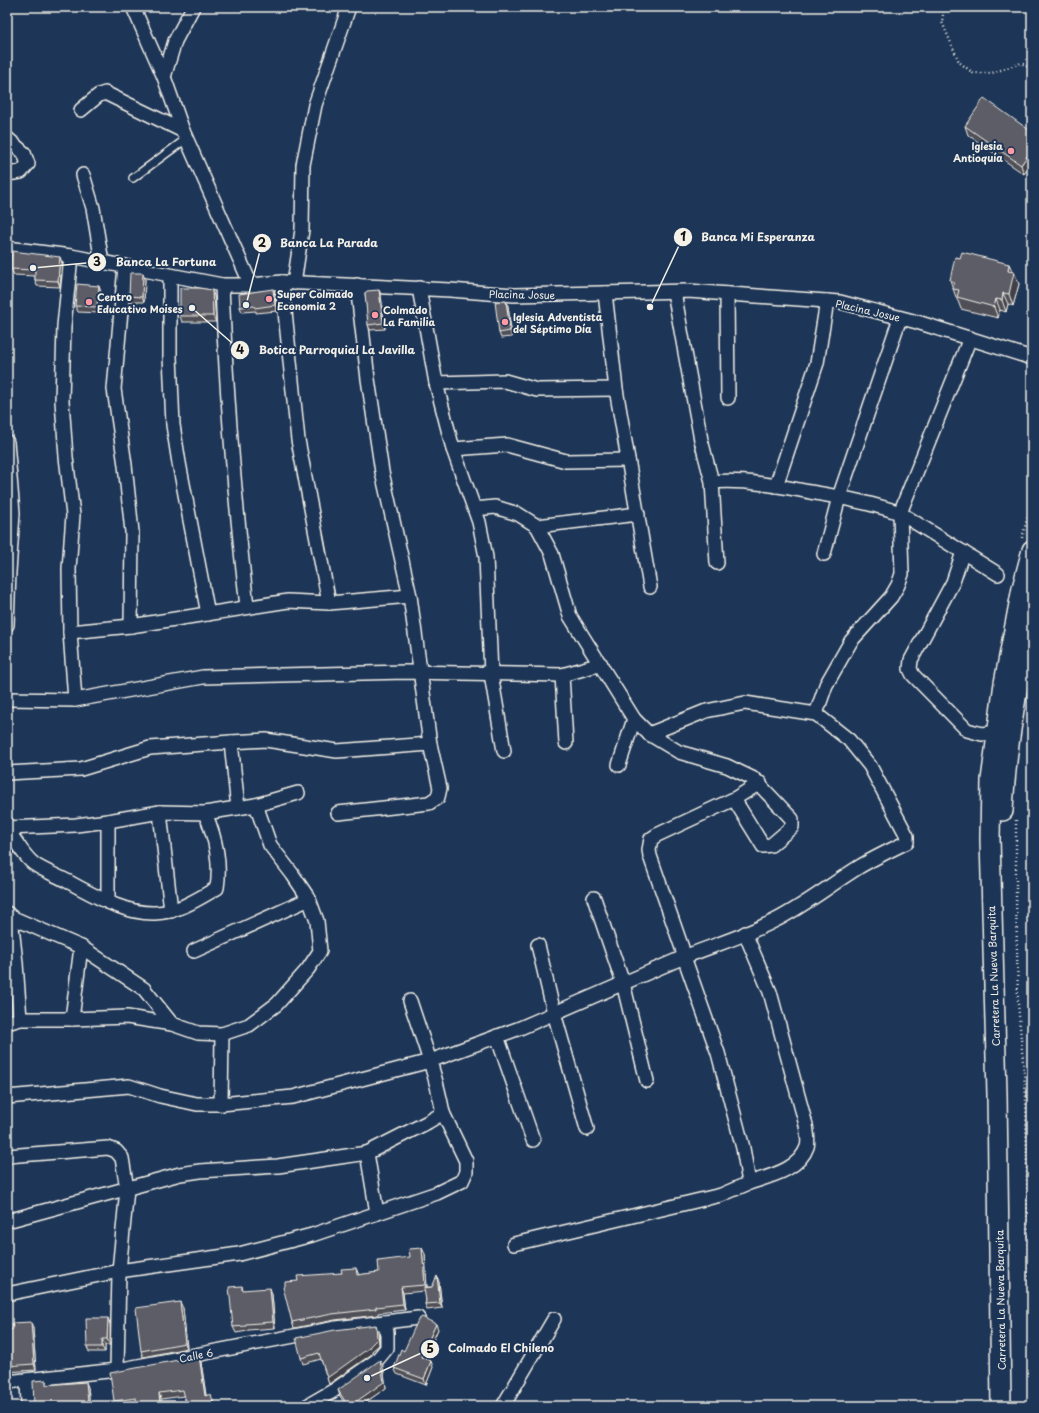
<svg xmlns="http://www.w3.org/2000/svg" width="1039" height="1413" font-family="'Playpen Sans',sans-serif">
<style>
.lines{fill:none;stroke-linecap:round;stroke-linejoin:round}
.lane-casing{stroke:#f4f1e8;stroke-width:10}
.street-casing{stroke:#f4f1e8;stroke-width:16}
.secondary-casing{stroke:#f4f1e8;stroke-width:22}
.path{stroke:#f4f1e8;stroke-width:2.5;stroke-dasharray:1 3;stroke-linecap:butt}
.lane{stroke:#1d3557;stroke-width:7}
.street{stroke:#1d3557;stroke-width:13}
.secondary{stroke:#1d3557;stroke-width:19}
.wall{fill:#505059;stroke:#f4f1e8}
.shaded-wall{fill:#414148;stroke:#f4f1e8}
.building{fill:#5d5d67;stroke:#f4f1e8}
.poi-dot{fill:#ff9aa2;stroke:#1d3557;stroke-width:1.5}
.labels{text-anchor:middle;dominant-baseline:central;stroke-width:4;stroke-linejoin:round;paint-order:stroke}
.poi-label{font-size:10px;font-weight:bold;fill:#f4f1e8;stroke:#1d3557;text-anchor:start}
.street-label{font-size:10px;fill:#f4f1e8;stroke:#1d3557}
.leader{fill:none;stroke:#f4f1e8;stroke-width:1.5}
.callout-dot{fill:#f4f1e8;stroke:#1d3557;stroke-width:1.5}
.mark-label{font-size:12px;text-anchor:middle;font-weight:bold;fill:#111}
.callout-label{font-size:11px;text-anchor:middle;font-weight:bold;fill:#f4f1e8;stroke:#1d3557;stroke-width:4;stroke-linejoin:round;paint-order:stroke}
</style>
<rect width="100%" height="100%" fill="#1d3557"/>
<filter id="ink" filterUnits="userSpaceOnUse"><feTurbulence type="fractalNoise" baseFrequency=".025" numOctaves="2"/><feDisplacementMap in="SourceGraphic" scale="8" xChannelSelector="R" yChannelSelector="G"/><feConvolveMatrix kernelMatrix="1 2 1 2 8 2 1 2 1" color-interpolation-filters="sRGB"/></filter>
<g filter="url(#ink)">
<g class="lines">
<defs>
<path id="lane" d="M133,178L186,139"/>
<g id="street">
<path d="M133,7L164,77L183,131L251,285"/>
<path d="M164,77L175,41L193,7"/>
<path d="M81,110L99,95L105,93L183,131"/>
<path d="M7,138L24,153L28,164L21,172L7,174"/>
<path d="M83,175L93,208L102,262"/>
<path d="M7,248L71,256L222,285H251L282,282L450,290L514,295L688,291L840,302L917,322L1032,358"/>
<path d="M71,256L64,326L62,401L66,457L73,515L69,569L70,632L75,700"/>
<path d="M125,266L114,389L125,465L132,532L131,626"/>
<path d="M170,276V356L173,425L179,463L208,614"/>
<path d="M282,282L298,440L329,603"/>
<path d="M294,283L302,230L303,165L315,105L349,7"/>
<path d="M222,285C226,393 235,500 247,607"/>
<path d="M419,288L436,383L453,449L479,522L486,557L491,674L504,751"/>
<path d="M674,292L701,440L712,482C742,479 780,486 810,492C841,497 871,503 900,513L998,574"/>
<path d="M605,293L616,389L650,587"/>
<path d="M727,294L728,398"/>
<path d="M436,383L505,381L537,390L616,389"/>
<path d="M7,442L13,513L9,572L7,625"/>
<path d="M453,449L507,445L566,461L628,460"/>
<path d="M712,482L717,563"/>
<path d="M776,486L817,363L827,301"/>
<path d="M475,509L495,507L518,514L537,526L552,554L570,616L634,719L649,734L679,752L727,766L754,779L792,819V827L771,845L763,846L734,799"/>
<path d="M537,526L638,514"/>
<path d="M963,552L953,582L911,660L910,669L913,675L967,730L982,734L998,732"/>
<path d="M824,554L839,497L900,318"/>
<path d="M70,632L131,626L288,601L329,603L410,596"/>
<path d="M562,675L566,743"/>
<path d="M7,699L75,700L203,677L406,672L562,675L601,664"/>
<path d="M816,714L826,685L851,641L891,597L898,585L902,574L900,513L970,338"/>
<path d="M231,742L238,808"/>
<path d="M619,765L634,719"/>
<path d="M7,773L81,769L150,748L231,742L266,740L337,751L430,744"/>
<path d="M160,812L171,911"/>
<path d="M338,813L429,803L438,797L440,788L430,744L410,596L382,472L368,379L357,285"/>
<path d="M7,824C9,834 26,858 34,864C44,871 56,875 67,881C94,895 124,914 155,913C179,912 198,899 217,888C221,862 215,836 205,813"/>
<path d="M8,828L76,825L108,821L160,812L205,813L256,805L298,793"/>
<path d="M594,898L623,983L647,1081"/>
<path d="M108,902V821"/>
<path d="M7,913L11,917L16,963L20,1019"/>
<path d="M11,917L81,947L144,989L172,1024"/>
<path d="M745,933L770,992L806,1125C807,1132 809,1141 807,1147C799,1170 770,1176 749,1183"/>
<path d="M538,945L554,1013L587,1129"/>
<path d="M194,951L309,899"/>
<path d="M72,1019L81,947"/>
<path d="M7,1023L20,1019H72L127,1017L172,1024L198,1033L222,1034L249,1025L277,1004L308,969L320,951L317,921L309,899L293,875L270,845L256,805"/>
<path d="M497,1036L533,1140"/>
<path d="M7,1097L129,1086L160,1096L197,1104H221L293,1097L430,1061L520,1028L684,957L682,948L650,856L649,850L651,839L657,835L734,799L760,783"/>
<path d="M221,1104L222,1034"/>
<path d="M7,1156L108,1148L116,1151L122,1158L127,1189L119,1271L117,1370"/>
<path d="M377,1213L367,1153L428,1122L443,1113C436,1074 422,1038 410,1001"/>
<path d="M7,1221L180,1174L200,1171L278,1166L367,1153"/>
<path d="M514,1244L721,1195L749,1183L743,1148L718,1053L684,957C714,945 745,936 774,921C804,906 830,885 859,867C874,858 891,850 907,842V836L870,766L849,740L816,714L745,703L706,711L649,734"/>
<path d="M7,1294L119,1271L239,1254L312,1235L437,1193L462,1181L466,1172V1161L443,1113"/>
<path d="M27,1380L28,1406"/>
<path d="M7,1382L117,1370L336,1328L418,1318"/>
<path d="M307,1406L333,1391L377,1360L387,1348V1332L384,1322"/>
<path d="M503,1406L554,1319"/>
</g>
<g id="secondary">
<path d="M1003,811C1006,745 1019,678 1032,613"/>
<path d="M1001,1406L997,1094L990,839L991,780L1004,683L1022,588L1032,550"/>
</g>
</defs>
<use href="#lane" class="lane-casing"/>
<use href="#street" class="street-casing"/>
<use href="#secondary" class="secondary-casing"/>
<g class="path">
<path d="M944,7L942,22L959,62L973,73H992L1021,63L1032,69"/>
<path d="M1022,538L1032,501"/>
<path d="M1016,820V897L1018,1003L1026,1097L1030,1406"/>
</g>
<use href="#lane" class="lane"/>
<use href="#street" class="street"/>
<use href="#secondary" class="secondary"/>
</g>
<g class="wall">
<path d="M965,126L1032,132V163L1024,174L968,135Z"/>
<path d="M60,257L62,263L60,287L37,286L35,280V276L14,275L11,269Z"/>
<path d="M960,258L1009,264L1012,272H1014L1019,284L1013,306L1008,304L1006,312L1000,310L998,318L961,309L958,301L957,300L950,280Z"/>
<path d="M145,279L144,302H131L129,296Z"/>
<path d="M273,289L275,295L277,311L256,313V311L242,312L240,307Z"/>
<path d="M379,290L381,295L385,329L370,330L368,325Z"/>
<path d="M101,292L100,313L78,312L75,306Z"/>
<path d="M214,296L216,322H182L180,316Z"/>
<path d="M506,301L508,306L512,337L501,338L499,333Z"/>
<path d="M425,1254L427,1287H432L439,1282L442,1308L427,1310L425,1304L426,1301L425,1291L403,1293L405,1310L378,1313V1315L335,1320L294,1328L292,1322L285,1286L298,1281L342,1273L356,1268L359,1275L379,1272Z"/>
<path d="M242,1286L243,1290L272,1294L275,1328L248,1330V1331L236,1333L233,1327Z"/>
<path d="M183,1308L187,1348L143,1357L141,1351Z"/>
<path d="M108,1318L110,1324V1345H105V1352H89L87,1347Z"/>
<path d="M33,1328L36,1370L7,1372V1330Z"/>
<path d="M438,1329L425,1359L433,1367L426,1385L397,1374L394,1368Z"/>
<path d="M378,1331L379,1345L372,1351V1354L329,1384L321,1359L303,1364L301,1358Z"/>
<path d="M201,1362L206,1395L213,1400L215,1406H187L184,1396L161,1399L162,1406H137V1404L124,1406H116L114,1401Z"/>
<path d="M383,1366L386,1388L360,1406H346L340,1396L338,1390Z"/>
<path d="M46,1380L48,1385L88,1387L90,1406H34Z"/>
</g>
<g class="shaded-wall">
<path d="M1032,149V163L1024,174L1021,165Z"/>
<path d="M60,257L62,263L60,287L58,281Z"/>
<path d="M1009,264L1014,275V272L1019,284L1013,306L1009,294L1008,271Z"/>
<path d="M143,273L145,279L144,302L142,297Z"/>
<path d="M99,286L101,292L100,313L97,307Z"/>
<path d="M273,289L275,295L277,311L275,305Z"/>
<path d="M212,290L214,296L216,322L213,316Z"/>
<path d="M379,290L381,295L385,329L383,323Z"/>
<path d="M1003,293L1008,304L1006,312L1002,300Z"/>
<path d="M996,299L1000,310L998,318L994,307Z"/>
<path d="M506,301L508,306L512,337L510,331Z"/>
<path d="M422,1248L425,1254L427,1291L425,1285Z"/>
<path d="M437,1276L439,1282L442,1308L440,1303Z"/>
<path d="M401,1287L403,1293L405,1310L403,1304Z"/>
<path d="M270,1288L272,1294L275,1328L273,1322Z"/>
<path d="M180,1302L183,1308L187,1348L185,1343Z"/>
<path d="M108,1318L110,1324V1345L107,1339Z"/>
<path d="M31,1322L33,1328L36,1370L34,1364Z"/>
<path d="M436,1324L438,1329L423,1363L421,1357Z"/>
<path d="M376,1325L378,1331L379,1345L372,1351V1354L329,1384L327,1378Z"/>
<path d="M102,1339L105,1345V1352L102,1347Z"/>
<path d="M199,1356L201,1362L207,1402L205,1396Z"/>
<path d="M380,1360L383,1366L386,1388L360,1406H350Z"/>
<path d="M431,1361L433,1367L426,1385L424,1379Z"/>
<path d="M86,1382L88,1387L90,1406L88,1402Z"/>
<path d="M159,1393L161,1399L162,1406H160Z"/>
</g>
<g class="building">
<path d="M984,98L1032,132V149L1021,165L965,126Z"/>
<path d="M1030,208H1032V286Z"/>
<path d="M12,251L60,257L58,281L35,280V270L11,269Z"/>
<path d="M962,252L1009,264L1008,271L1014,272L1009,294L1003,293L1002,300L996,299L994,307L957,297L959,290L953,289L954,282L950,280L955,257L960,258Z"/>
<path d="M130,273H143L142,297L129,296Z"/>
<path d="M77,284L99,286L97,307L75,306Z"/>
<path d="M180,288H199L212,290L213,316H180Z"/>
<path d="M273,289L275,305L255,308L254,306L240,307L239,294Z"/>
<path d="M379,290L383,323L368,325L365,293L367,291Z"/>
<path d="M506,301L510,331L499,333L495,302Z"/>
<path d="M422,1248L425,1285L401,1287L403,1304L376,1307V1309L332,1314L292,1322L283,1287L285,1286V1282L298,1281L297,1276L342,1273L341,1269L356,1268L357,1275L379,1272L378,1261L410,1257L409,1249Z"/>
<path d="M437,1276L440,1303L425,1304L426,1301L424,1288L432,1287Z"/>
<path d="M242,1286V1290L270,1288L273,1322L246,1324V1326L233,1327L229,1287Z"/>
<path d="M180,1302L185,1343L141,1351L136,1308Z"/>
<path d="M422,1317L436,1324L421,1357L431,1361L424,1379L394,1368L401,1349L404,1351L418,1320Z"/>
<path d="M86,1318H108L107,1339H102V1347H87Z"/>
<path d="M31,1322L34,1364L7,1366V1330L13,1329L12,1323Z"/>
<path d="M376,1325L377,1339L370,1346L369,1348L327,1378L319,1353L301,1358L296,1338L335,1330Z"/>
<path d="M199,1356L205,1396L211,1394L214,1406H187L183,1390L159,1393L160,1406H137L136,1398L114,1401L110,1373Z"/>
<path d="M380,1360L384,1382L350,1406H348L338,1390Z"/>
<path d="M46,1380V1385L86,1382L88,1402H83V1406H34L33,1381Z"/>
</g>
</g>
<g class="poi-dot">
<circle cx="1011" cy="151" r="4"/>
<circle cx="269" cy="299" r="4"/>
<circle cx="89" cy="302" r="4"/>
<circle cx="375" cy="315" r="4"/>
<circle cx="505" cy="322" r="4"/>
</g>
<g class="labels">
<g class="poi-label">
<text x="1003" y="145" text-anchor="end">Iglesia<tspan x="1003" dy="12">Antioquía</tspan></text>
<text x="277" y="293">Super Colmado<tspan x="277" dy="12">Economia 2</tspan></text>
<text x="97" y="296">Centro<tspan x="97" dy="12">Educativo Moises</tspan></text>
<text x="383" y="309">Colmado<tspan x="383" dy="12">La Familia</tspan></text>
<text x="513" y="316">Iglesia Adventista<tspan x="513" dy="12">del Séptimo Día</tspan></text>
</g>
<g class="street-label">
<text transform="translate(522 294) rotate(1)">Placina Josue</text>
<text transform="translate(868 310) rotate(13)">Placina Josue</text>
<text transform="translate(993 976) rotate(-92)">Carretera La Nueva Barquita</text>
<text transform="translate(1000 1300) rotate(-91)">Carretera La Nueva Barquita</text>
<text transform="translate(196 1355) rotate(-11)">Calle 6</text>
</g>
</g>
<path class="leader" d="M650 307L683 237M246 305L262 243M33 268L97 262M192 308L240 350M367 1378L430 1349"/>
<g class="callout-dot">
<circle cx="650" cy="307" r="4"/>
<circle cx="246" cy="305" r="4"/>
<circle cx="33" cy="268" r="4"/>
<circle cx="192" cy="308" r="4"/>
<circle cx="367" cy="1378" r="4"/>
<circle cx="683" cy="237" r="10"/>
<circle cx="262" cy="243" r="10"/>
<circle cx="97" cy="262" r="10"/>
<circle cx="240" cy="350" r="10"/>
<circle cx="430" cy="1349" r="10"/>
</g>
<g class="mark-label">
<text x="683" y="241">1</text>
<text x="262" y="247">2</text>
<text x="97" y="266">3</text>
<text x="240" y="354">4</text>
<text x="430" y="1353">5</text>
</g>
<g class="callout-label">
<text x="758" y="241">Banca Mi Esperanza</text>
<text x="329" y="247">Banca La Parada</text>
<text x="166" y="266">Banca La Fortuna</text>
<text x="337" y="354">Botica Parroquial La Javilla</text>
<text x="501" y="1352">Colmado El Chileno</text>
</g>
<rect width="1039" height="1413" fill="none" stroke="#1d3557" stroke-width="24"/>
<rect x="12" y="12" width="1015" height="1389" fill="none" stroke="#f4f1e8" stroke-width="1.5" filter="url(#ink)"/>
</svg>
